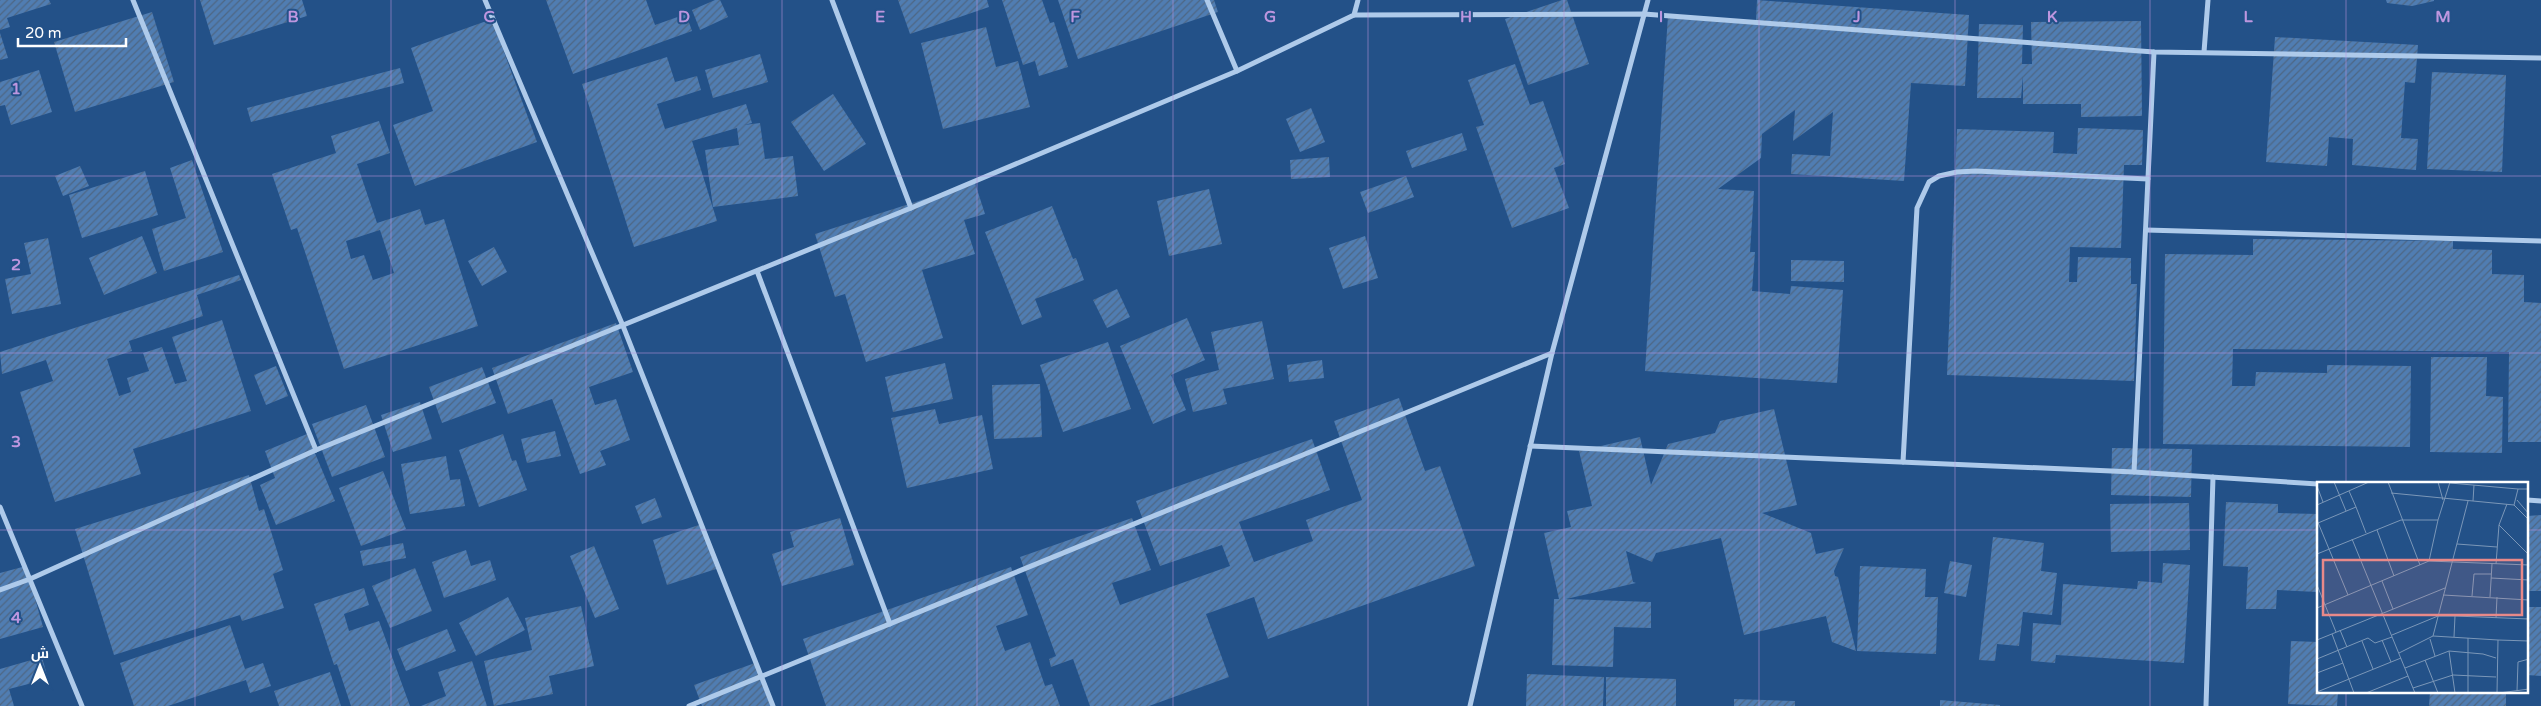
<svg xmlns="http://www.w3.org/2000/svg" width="2541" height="706" font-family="'Varela Round',Cairo,sans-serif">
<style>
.building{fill:url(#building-hatch);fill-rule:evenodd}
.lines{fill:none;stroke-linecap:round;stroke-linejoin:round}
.street{stroke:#aecaea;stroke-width:5}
.grid{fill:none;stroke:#bd96df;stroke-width:1;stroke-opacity:0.55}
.inset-road{fill:none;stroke:#7b97b8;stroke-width:1}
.view{fill:#e88989;fill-opacity:0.15;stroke:#e88989;stroke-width:2.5}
.inset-edge{fill:none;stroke:#fff;stroke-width:2.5}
.grid-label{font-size:16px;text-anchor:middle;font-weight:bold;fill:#bd96df;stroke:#235188;stroke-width:4;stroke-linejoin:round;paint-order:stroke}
</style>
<defs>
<pattern id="building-hatch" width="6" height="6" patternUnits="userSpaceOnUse" patternTransform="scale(1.25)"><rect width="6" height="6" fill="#507db2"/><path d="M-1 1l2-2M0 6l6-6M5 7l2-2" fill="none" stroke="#4e6784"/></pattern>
</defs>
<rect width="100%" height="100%" fill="#235188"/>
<g class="building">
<path d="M0,0H49L51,4L7,18L10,27L0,30Z"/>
<path d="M200,0H302L307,16L214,45Z"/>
<path d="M546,0H646L655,25L686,14L692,31L573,74Z"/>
<path d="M715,0H720L728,17L700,30L692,10Z"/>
<path d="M898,0H987L989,7L910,34Z"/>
<path d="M1002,0H1042L1050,23L1054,22L1068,67L1039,76L1035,61L1023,65Z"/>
<path d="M1058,0H1214L1218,12L1078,59Z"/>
<path d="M1562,0H1567L1589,64L1528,85L1505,19Z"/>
<path d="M1757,0L1969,15L1965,86L1911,83L1904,181L1791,174L1792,154L1830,156L1833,112L1793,141L1795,110L1762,134L1761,158L1718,189L1754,191L1750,252H1755L1752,291L1790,294L1791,286L1843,290L1837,383L1645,371L1668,15L1756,21Z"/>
<path d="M2386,0H2434V1L2412,6L2387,3Z"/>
<path d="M152,12L174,82L75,112L54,42Z"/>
<path d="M492,19L537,142L415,186L393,125L433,111L411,48Z"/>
<path d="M2141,21L2142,116L2081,117V104H2023V76L2021,98H1977L1979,24L2023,25L2022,64H2032L2031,22Z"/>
<path d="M986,27L996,67L1018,61L1030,107L943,129L921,43Z"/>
<path d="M0,33L8,58L0,60Z"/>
<path d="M2275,37L2418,45L2415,83L2405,82L2401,138L2418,139L2416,170L2352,165L2353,139L2329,137L2327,166L2266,162Z"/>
<path d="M760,54L768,82L713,98L705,70Z"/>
<path d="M667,57L675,82L697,76L701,90L657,104L665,129L746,104L752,123L744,125L760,123L765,159L793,156L798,196L713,207L705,150L739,145L737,128L692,141L717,221L634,247L582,84Z"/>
<path d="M1515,64L1530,105L1543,101L1565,164L1554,168L1569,208L1512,228L1476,127L1484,125L1468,80Z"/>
<path d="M400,68L404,83L251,122L247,108Z"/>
<path d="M39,70L52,112L11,125L5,105L0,106V82Z"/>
<path d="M2432,72L2506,75L2502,172L2427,169Z"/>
<path d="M833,94L866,144L824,171L791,122Z"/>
<path d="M1311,108L1325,142L1300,152L1286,119Z"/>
<path d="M379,121L390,153L357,164L377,223L420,209L425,225L444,219L478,326L344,369L297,228L291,230L272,174L336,153L331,136ZM380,230L394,273L373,280L364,255L351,259L346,241Z"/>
<path d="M2078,128L2143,130L2142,165H2124L2121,248L2070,247L2069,282H2077L2078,257L2131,258V284H2137L2134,381L1947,375L1957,129L2054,132L2053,153L2077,154Z"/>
<path d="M1462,133L1467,150L1412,168L1406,151Z"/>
<path d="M1329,157L1330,177L1291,179L1290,160Z"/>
<path d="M192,160L223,252L164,271L152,229L186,218L170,168Z"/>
<path d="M80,166L89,186L63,196L55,176Z"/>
<path d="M145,171L158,215L82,238L69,195Z"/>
<path d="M1406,176L1414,197L1368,213L1360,192Z"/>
<path d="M975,183L985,214L964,220L975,254L922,270L943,338L866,362L845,294L835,297L815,234Z"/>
<path d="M1209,189L1222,244L1169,256L1157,201Z"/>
<path d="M1052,206L1073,259L1076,258L1084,280L1035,299L1042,317L1022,325L985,232Z"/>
<path d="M142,236L157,273L104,295L89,258Z"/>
<path d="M1365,236L1378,278L1343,289L1329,248Z"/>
<path d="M48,238L61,304L12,314L5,279L31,274L24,243Z"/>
<path d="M2253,239L2453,241V249L2492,250V274L2524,275V302L2541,303V442H2508L2509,352L2233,349L2232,386H2255L2256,372L2327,373V365L2411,366L2410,447L2163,444L2165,254L2253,255Z"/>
<path d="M494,247L507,272L482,286L468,261Z"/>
<path d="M1791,260L1844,261V282L1791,281Z"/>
<path d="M239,275L241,280L197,295L203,316L129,341L132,351L107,359L119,396L131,392L127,378L149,371L143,353L162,347L175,384L187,381L172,337L222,320L251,411L133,449L141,474L55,502L20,392L53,381L46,360L2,374L0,352Z"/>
<path d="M1117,289L1130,317L1107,328L1093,300Z"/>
<path d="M1187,318L1205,360L1171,375L1186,410L1153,424L1120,346Z"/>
<path d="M1262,321L1274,379L1223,389L1227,404L1193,412L1185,379L1219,370L1211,332Z"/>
<path d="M616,323L633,372L589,387L595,405L616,399L630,440L600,451L606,465L580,474L552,399L508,414L492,368Z"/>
<path d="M1108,342L1131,409L1063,432L1040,365Z"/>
<path d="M2431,357H2487L2486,396L2503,397L2502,453L2430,452Z"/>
<path d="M1322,360L1324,378L1289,382L1287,365Z"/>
<path d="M945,363L953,399L893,412L885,377Z"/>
<path d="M276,366L288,396L266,405L254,375Z"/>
<path d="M482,367L496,403L442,423L429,387Z"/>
<path d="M1040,384L1042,437L994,439L992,385Z"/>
<path d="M1399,398L1425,471L1440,466L1475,566L1268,639L1254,597L1206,614L1229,677L1149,706H1090L1073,659L1051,667L1049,659L1056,656L1020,557L1132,518L1151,570L1112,583L1120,605L1230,566L1222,545L1160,566L1136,501L1312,439L1330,490L1239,522L1254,562L1313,541L1306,520L1362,500L1334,421Z"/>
<path d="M420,402L432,439L393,452L381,415Z"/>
<path d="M366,405L385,457L332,477L312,424Z"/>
<path d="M935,409L939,424L982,415L993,469L907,488L891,418Z"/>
<path d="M1774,409L1797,505L1762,513L1811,533L1816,554L1844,548L1834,571L1835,576L1838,577L1856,651L1832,642L1826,616L1744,635L1721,538L1656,553L1652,562L1626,551L1633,582L1636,583L1566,599L1651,602V628L1614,627L1613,667L1552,665L1554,599H1559L1544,533L1571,527L1567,511L1592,506L1579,451L1640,437L1651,485L1668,444L1715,433L1720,421Z"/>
<path d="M555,431L561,456L527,463L521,439Z"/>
<path d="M307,434L335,501L276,525L260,485L275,478L265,451Z"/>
<path d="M503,434L512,461L516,460L527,490L479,507L459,450Z"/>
<path d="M2112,448L2192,449L2191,497L2111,495Z"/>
<path d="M446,456L450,480L460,479L465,506L410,514L401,464Z"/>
<path d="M383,471L406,529L361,546L339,488Z"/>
<path d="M249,475L259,511L264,509L283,570L273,574L284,608L242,621L240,615L114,655L75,529Z"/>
<path d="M655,498L662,517L642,524L635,506Z"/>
<path d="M2226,502L2278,504V513L2318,514L2317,592L2277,590L2276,609H2246L2248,567L2223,566Z"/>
<path d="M2189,503L2190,550L2111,552L2110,504Z"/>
<path d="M2541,515V591H2527V516Z"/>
<path d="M840,518L854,565L782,586L772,554L794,547L790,532Z"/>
<path d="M702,524L716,569L667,585L653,540Z"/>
<path d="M1993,537L2044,543L2041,571L2057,573L2052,615L2023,612L2019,646L1997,644L1995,661L1979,660Z"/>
<path d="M403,543L406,558L363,566L360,551Z"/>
<path d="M594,546L619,609L595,618L570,556Z"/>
<path d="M466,550L471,566L490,560L496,580L444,598L432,562Z"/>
<path d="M1950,561L1972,565L1966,597L1944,593Z"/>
<path d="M2163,563L2190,565L2184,663L2056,655L2055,663L2031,661L2033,623L2061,625L2063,584L2137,589L2138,581L2162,583Z"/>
<path d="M26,566L43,627L0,639V573Z"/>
<path d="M1860,566L1926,569L1925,597H1938L1936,654L1857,651Z"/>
<path d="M1011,567L1028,615L996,626L1005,651L1030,642L1045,686L1052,684L1060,706H826L803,639Z"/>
<path d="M415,568L432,611L390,628L372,586Z"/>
<path d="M364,588L369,605L344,614L349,631L379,621L410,706H351L337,664L334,665L314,604Z"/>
<path d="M508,597L525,630L476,656L459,623Z"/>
<path d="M581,606L594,666L549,676L553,694L494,706L484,661L532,650L525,618Z"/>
<path d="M2527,607H2541V676L2527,675Z"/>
<path d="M230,625L245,669L263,663L271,686L250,693L246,680L168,706H134L120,663Z"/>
<path d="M447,629L456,651L406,671L397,649Z"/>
<path d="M2291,641L2318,642V692H2338L2337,706L2288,704Z"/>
<path d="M42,657L48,679L9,689L14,706H0V669Z"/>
<path d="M472,661L487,706H421L446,696L438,672Z"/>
<path d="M755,663L771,706H702L694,685Z"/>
<path d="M330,672L341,706H279L274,691Z"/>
<path d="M1527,674L1604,677L1603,706H1526Z"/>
<path d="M1606,677L1676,679V706H1606Z"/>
<path d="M2430,692H2506V706H2429Z"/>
<path d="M1734,699L1795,701V706H1734Z"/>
<path d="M1940,700L2000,705V706H1940Z"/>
</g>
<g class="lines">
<g class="street">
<path d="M133,0L316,450"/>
<path d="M485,0L623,326L773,706"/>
<path d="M832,0L911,208"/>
<path d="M1207,0L1237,71"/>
<path d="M1354,15L1644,14L2154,52L2541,58"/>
<path d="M2204,52L2208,0"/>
<path d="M2146,230L2541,241"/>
<path d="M757,271L890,624"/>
<path d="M1530,446L2134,472L2318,484"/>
<path d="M1903,462L1917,208L1929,182L1939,176L1957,172L1976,171L2148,179"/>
<path d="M2134,472L2154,52"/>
<path d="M2527,500L2541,501"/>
<path d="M0,507L82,706"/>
<path d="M0,590L30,579L316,450L911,208L1237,71L1354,15L1358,0"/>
<path d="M689,706L1552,353"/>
<path d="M1470,706L1552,353L1648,0"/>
<path d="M2206,706L2213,477"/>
</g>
</g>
<path class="grid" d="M195,0V706M391,0V706M586,0V706M782,0V706M977,0V706M1173,0V706M1368,0V706M1564,0V706M1759,0V706M1955,0V706M2150,0V706M2346,0V483M0,176H2541M0,353H2541M0,530H2318M2527,530H2541M2346,692V706"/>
<g transform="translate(2317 482)">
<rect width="211" height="211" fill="#235188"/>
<path class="inset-road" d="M17,0L29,29M71,0L103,83M121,0L126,18M133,1L201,7M0,4L6,20M32,9L39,25M74,11L197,23L212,38M200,18L212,32M151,19L116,154L181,158L180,211M156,19L157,3M0,23L52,0M197,23L201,7H212M0,38L31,113M1,41L39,25L49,51M182,43L212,73M60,48L77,94M35,57L98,211M140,62L180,65M0,72L84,38H121L133,0M112,79L212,83M179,82L182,43L190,22M174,96L212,98M65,99L76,127M0,103L19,150M126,113L212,118M155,114L157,92H174M173,115L175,82M0,126L112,79L121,38M179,136L180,115M23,148L30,165M15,152L37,211M75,153L121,134H138M137,155L138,134L212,137M113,157L118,174M0,158L128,106M65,158L74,180M181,158L212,159M45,159L56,187M132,169L138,211M82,171L116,154M0,177L51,156L58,161L75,155M108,178L121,211M88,186L132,169L166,172L179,176M0,191L26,181M96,206L136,193L179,195M200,209L201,180L212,177M0,210L84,176M49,211L91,194M151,211V156M182,211L212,207"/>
<path class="view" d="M6,78H205V133H6Z"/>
<rect width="211" height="211" class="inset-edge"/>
</g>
<g class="grid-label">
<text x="293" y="22">B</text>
<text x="489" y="22">C</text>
<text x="684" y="22">D</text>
<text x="880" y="22">E</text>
<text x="1075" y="22">F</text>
<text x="1270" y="22">G</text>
<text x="1466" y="22">H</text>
<text x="1661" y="22">I</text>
<text x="1857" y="22">J</text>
<text x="2052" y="22">K</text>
<text x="2248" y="22">L</text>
<text x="2443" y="22">M</text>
<text x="16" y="94">1</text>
<text x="16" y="270">2</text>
<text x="16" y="447">3</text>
<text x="16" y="623">4</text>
</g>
<g transform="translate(40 666)" stroke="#235188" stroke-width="4" paint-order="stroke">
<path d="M0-4L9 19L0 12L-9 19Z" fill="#ffffff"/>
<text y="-8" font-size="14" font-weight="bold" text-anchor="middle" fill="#ffffff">ش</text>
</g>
<path d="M18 38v8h108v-8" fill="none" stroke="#ffffff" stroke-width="2.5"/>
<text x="25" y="38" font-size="15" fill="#ffffff" stroke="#235188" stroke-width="4" paint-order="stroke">20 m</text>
</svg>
